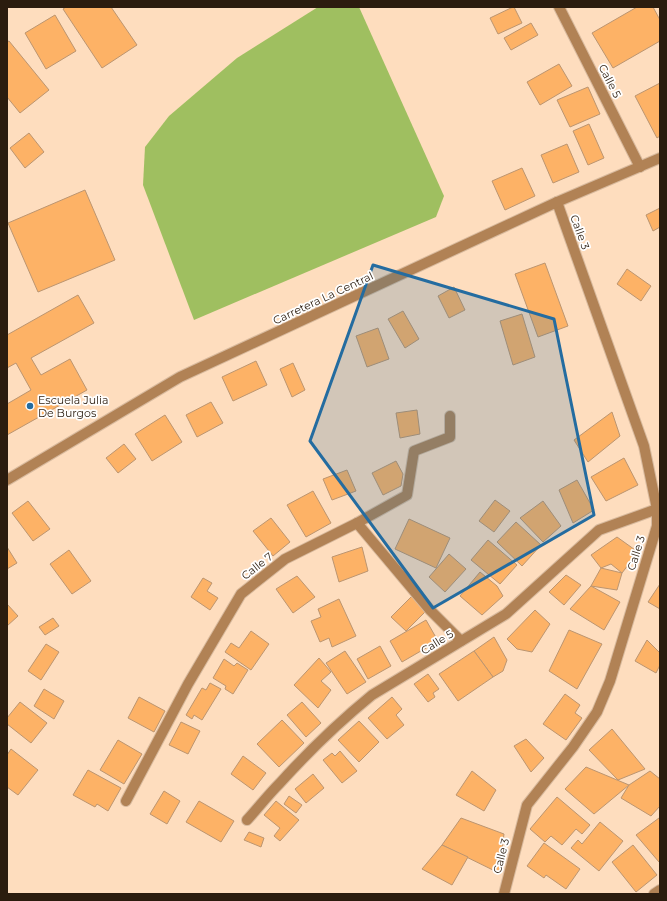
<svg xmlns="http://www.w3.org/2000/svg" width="667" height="901" font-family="Montserrat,sans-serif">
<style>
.green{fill:#9fbf60}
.building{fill:#fdb266;stroke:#bc9570}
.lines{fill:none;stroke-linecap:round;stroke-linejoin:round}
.minor-casing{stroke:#d8ba9e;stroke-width:12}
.tertiary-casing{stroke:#d8ba9e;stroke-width:12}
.minor{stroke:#b18255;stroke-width:10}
.tertiary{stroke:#b18255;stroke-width:10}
.marked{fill:#246ca0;fill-opacity:0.2;stroke:#246ca0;stroke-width:3;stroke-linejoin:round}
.poi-dot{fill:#246ca0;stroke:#fff;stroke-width:1.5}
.labels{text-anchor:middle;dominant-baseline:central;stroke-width:3.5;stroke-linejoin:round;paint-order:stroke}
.street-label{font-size:11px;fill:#2b1c0e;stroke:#fff}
.poi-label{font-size:11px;fill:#2b1c0e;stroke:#fff;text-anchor:start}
</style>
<rect width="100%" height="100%" fill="#feddbe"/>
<path class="green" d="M318,7H359L444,196L436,217L194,320L143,185L145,147L169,116L237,58Z"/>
<g class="building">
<path d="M66,7H111L137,45L102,68L63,9Z"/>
<path d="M513,7H514L522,23L498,34L490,18Z"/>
<path d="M637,7H653L660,20V41L613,68L592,33Z"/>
<path d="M55,15L76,51L46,69L25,33Z"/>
<path d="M531,23L538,35L511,50L504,38Z"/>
<path d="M9,41L49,90L20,113L7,97V42Z"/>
<path d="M559,64L572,86L540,105L527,82Z"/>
<path d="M660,83V136L657,138L635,96Z"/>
<path d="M588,87L600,114L570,127L557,100Z"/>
<path d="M589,124L604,158L588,165L573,131Z"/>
<path d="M29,133L44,152L25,168L10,148Z"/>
<path d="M567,144L579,172L553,183L541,155Z"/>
<path d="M522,168L535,196L505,210L492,181Z"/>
<path d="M85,190L115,260L38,292L8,223Z"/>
<path d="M660,208V227L653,231L646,215Z"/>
<path d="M545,263L568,326L538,337L515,274Z"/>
<path d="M627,269L651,286L641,301L617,284Z"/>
<path d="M454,287L465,310L449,318L438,296Z"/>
<path d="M78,295L94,323L31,358L41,375L70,359L87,390L7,435V404L31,390L16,363L7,368V335Z"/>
<path d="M403,311L419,339L405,348L388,319Z"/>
<path d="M522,314L535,357L513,365L500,321Z"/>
<path d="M378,328L389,359L367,367L356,336Z"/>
<path d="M256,361L267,385L233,401L222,377Z"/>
<path d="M293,363L305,390L292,397L280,369Z"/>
<path d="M211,402L223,423L197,437L186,415Z"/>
<path d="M417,410L420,434L400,438L396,413Z"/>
<path d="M612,412L620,436L588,462L574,440Z"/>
<path d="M165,415L182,442L152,461L135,434Z"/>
<path d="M124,444L136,459L118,473L106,458Z"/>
<path d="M624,458L638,485L606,501L591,477Z"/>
<path d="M396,461L403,474L401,486L383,495L372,473Z"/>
<path d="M347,470L356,491L332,500L323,479Z"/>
<path d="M577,480L594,510L573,523L559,490Z"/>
<path d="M313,491L331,523L306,537L287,505Z"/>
<path d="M495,500L510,511L494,532L479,521Z"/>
<path d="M28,501L50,529L33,541L12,513Z"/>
<path d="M543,501L561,526L543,542L520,518Z"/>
<path d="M271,518L290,542L273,556L253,531Z"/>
<path d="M409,519L450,538L436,568L395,549Z"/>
<path d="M516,522L541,545L522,566L497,542Z"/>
<path d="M617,537L638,552L622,573L611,564L601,568L591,555Z"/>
<path d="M488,540L517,565L500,584L471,560Z"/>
<path d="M7,547L17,563L7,569Z"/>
<path d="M362,547L368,571L339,582L332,557Z"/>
<path d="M69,550L91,581L72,594L50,564Z"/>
<path d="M449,554L466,569L445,592L429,577Z"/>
<path d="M601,568L622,573L617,590L591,586Z"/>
<path d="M480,572L497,586L503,596L482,615L460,596Z"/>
<path d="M566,575L581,585L564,605L549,592Z"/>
<path d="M297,576L315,597L293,613L276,589Z"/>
<path d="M203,578L212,583L207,591L218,598L210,610L191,597Z"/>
<path d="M660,584V609L648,602Z"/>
<path d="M591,586L620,602L604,630L570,609Z"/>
<path d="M412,596L426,611L406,631L391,617Z"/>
<path d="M339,599L356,636L332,647L329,638L320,642L311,621L321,617L318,609Z"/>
<path d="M7,604L18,616L7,626Z"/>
<path d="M535,610L550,624L532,652L517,649L507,639Z"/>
<path d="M53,618L59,626L45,635L39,627Z"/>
<path d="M426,620L438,641L402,662L390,641Z"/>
<path d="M569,630L602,644L577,689L549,671Z"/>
<path d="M251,631L269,644L251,670L225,652L231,643L239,648Z"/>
<path d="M494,637L507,660L503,671L493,677L474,651Z"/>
<path d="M647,640L660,653V665L656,673L635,661Z"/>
<path d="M46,644L59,652L41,680L28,671Z"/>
<path d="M380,646L391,666L368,679L357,659Z"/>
<path d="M345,651L366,682L347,694L326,663Z"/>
<path d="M474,651L493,677L458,701L439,674Z"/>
<path d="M319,658L331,672L321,681L331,690L318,708L294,685Z"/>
<path d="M224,659L234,666L237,663L248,670L233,694L225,689L226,686L213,678Z"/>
<path d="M428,674L439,689L433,693L435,697L428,702L414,684Z"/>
<path d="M210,683L221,689L202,720L194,715L192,719L186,715L202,688L206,690Z"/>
<path d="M44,689L64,701L54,719L34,706Z"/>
<path d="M565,694L580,705L575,713L582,718L566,740L543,724Z"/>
<path d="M139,697L165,711L154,732L128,718Z"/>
<path d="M392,697L402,709L396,715L404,725L387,739L368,718Z"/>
<path d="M20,702L47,723L31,743L7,724V718Z"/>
<path d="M302,702L321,723L306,737L287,715Z"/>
<path d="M282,720L304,743L279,767L257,744Z"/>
<path d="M359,721L379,742L359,762L338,740Z"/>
<path d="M181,722L200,731L188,754L169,745Z"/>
<path d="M612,729L645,769L618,780L589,750Z"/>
<path d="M526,739L544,758L531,772L514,746Z"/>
<path d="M118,740L142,754L124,784L100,770Z"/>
<path d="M11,749L38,770L18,795L7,787V755Z"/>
<path d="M340,751L357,771L342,783L323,760L332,753L335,756Z"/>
<path d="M243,756L266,773L253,790L231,774Z"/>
<path d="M586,767L629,785L594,814L565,789Z"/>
<path d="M88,770L121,788L108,811L97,804L95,807L73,795Z"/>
<path d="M472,771L496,790L484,811L456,795Z"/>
<path d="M650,771L660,779V806L651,816L621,798L629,785Z"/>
<path d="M313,774L324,788L306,803L295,789Z"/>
<path d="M164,791L180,801L167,824L150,814Z"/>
<path d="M289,796L302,805L296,813L284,804Z"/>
<path d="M557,797L590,825L582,834L576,829L562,845L551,836L545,842L530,829Z"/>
<path d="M199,801L234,821L221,842L186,822Z"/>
<path d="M276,801L299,820L280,841L274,836L280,828L264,815Z"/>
<path d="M461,818L504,834L499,873L442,845Z"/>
<path d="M659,818L660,820V861L659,862L636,835Z"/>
<path d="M600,822L623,841L599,871L571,848L578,840L582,844Z"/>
<path d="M249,832L264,838L261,847L244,840Z"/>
<path d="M544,843L580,869L566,889L546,875L544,878L527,866Z"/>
<path d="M442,845L468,857L452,885L422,869Z"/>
<path d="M633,845L657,875L636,892L612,862Z"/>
</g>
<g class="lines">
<defs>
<g id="minor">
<path d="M559,7L640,167"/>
<path d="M357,523L430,610L461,641"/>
<path d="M126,801L188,684L241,594L285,559L357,523L407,495L414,451L450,437V416"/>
<path d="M247,820C258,808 268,795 280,783C308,752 339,722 372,695L506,614L599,530L657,509"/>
<path d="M504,894L527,805L573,747L597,712L610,681L657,526V509L644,446L557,202"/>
<path d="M654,894L660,890"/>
</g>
<path id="tertiary" d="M7,480L180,377L557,202L660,158"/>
</defs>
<use href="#minor" class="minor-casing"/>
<use href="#tertiary" class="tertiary-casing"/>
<use href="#minor" class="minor"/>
<use href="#tertiary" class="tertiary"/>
</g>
<path class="marked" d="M373,265L554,319L594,515L433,608L310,441Z"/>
<circle class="poi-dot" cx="30" cy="406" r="4"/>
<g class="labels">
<g class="street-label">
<text transform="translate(610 81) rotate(63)">Calle 5</text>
<text transform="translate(580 232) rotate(70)">Calle 3</text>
<text transform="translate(323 298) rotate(-25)">Carretera La Central</text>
<text transform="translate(636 553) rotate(-73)">Calle 3</text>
<text transform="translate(257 566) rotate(-38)">Calle 7</text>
<text transform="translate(437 642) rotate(-32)">Calle 5</text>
<text transform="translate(501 856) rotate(-76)">Calle 3</text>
</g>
<g class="poi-label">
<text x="38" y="400">Escuela Julia<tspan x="38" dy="13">De Burgos</tspan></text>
</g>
</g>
<rect width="667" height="901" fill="none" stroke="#2b1c0e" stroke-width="16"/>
</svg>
